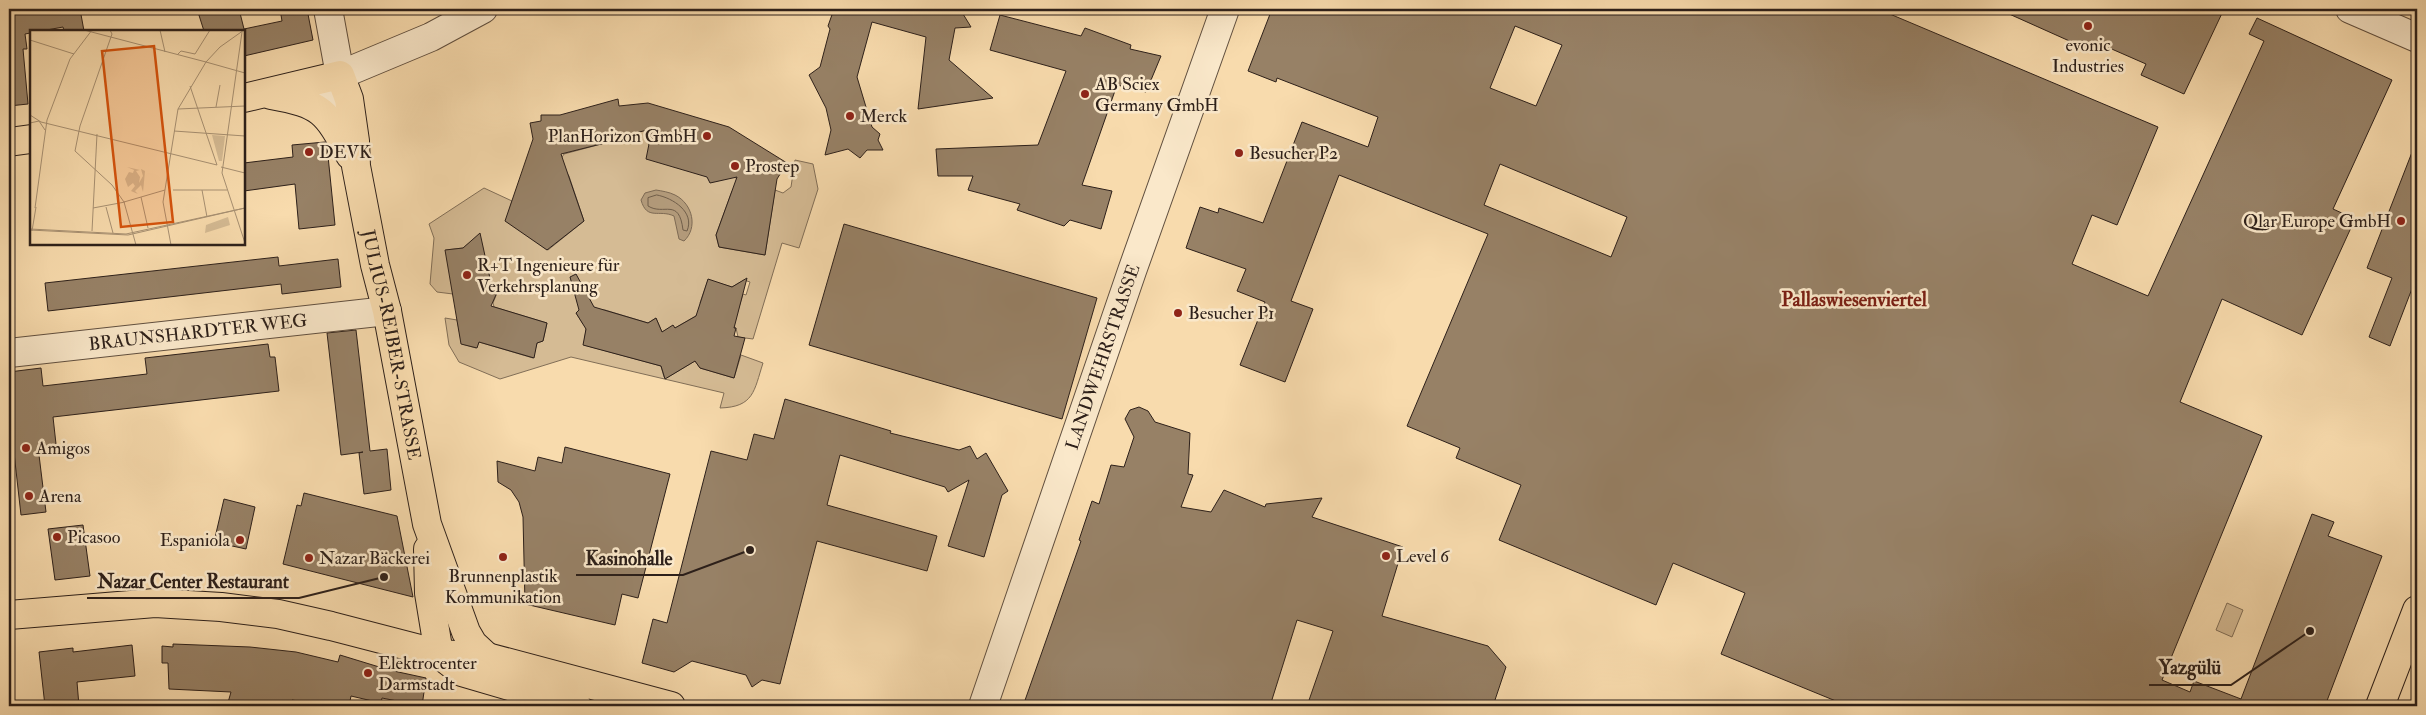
<svg xmlns="http://www.w3.org/2000/svg" width="2426" height="715" font-family="'IM FELL Double Pica',serif">
<style>
.green{fill:#d5bb94;stroke:#816e57}
.water{fill:#b39b7b;stroke:#7d6a54}
.lines{fill:none;stroke-linecap:round;stroke-linejoin:round}
.shore{stroke:#705e4a;stroke-width:1}
.building{fill:#978166;stroke:#2d201a;fill-rule:evenodd}
.minor-casing{stroke:#604f3f;stroke-width:30}
.major-casing{stroke:#2d201a;stroke-width:30}
.minor{stroke:#fae8ca;stroke-width:28}
.major{stroke:#f8dbad;stroke-width:28}
.poi-dot{fill:#8f2418;stroke:#fae8ca;stroke-width:2}
.labels{text-anchor:middle;dominant-baseline:central;stroke-width:5;stroke-linejoin:round;paint-order:stroke}
.poi-label{font-size:18px;fill:#2d201a;stroke:#fae8ca;text-anchor:start}
.street-label{font-size:18px;fill:#2d201a;stroke:#fae8ca}
.quarter-label{font-size:20px;font-weight:bold;fill:#7a1f14;stroke:#fae8ca}
.inset-road{fill:none;stroke:#a79072;stroke-width:1}
.view{fill:#d5530d;fill-opacity:0.15;stroke:#d5530d;stroke-width:2.5}
.inset-edge{fill:none;stroke:#2d201a;stroke-width:2.5}
.leader{fill:none;stroke:#2d201a;stroke-width:2}
.callout-dot{fill:#2d201a;stroke:#fae8ca;stroke-width:2}
.callout-label{font-size:19px;text-anchor:middle;font-weight:bold;fill:#2d201a;stroke:#fae8ca;stroke-width:5;stroke-linejoin:round;paint-order:stroke}
</style>
<rect width="100%" height="100%" fill="#f8dbad"/>
<filter id="stains"><feTurbulence type="fractalNoise" baseFrequency=".004" numOctaves="4"/><feColorMatrix values="0 0 0 0 .2 0 0 0 0 .09 0 0 0 0 .02 0 0 0 .5 -.17"/></filter>
<radialGradient id="worn" r=".72"><stop offset=".6" stop-color="#630" stop-opacity="0"/><stop offset="1" stop-color="#630" stop-opacity=".3"/></radialGradient>
<g class="green">
<path d="M646,129L649,145L739,179V191H732L716,235L719,247L765,255L775,190L783,193L791,187L795,160L813,164L818,189L799,248L782,243L753,339L738,337L736,328L733,327L743,294L746,295L750,282L744,280L732,287L708,280L700,303L706,310L675,328L673,326L662,332L656,318L648,323L605,310H579L576,313L583,324L587,321L584,345L661,366L664,377H668L695,361L700,368L734,378L741,355L763,363C754,391 754,407 720,408L724,393L571,357L500,379L459,362L449,345L445,318L457,320L462,344L476,348L479,342L533,358L537,343L543,341L547,323L494,307L493,303L499,288L491,283L479,235L463,248L446,250L453,294L437,292L430,284L434,238L429,224L484,188L512,201L506,221L548,250L584,221L569,176L559,162L564,154L605,143V140Z"/>
<path d="M2227,603L2243,610L2232,637L2216,630Z"/>
</g>
<path class="water" d="M656,190C662,191 669,192 675,195C693,204 698,228 684,241L679,239L674,216C659,209 647,221 641,200L645,193Z"/>
<g class="lines">
<path class="shore" d="M657,195C673,198 695,212 687,231L683,230C679,197 664,216 648,206V198Z"/>
</g>
<g class="building">
<path d="M9,9H80L84,31H64L63,27L25,34L27,49H23L28,104L9,106Z"/>
<path d="M197,9H239L244,29L282,21L280,9H307L313,40L244,56V31H204Z"/>
<path d="M834,9H960L971,27L955,28L949,60L993,98L918,109L926,37L872,22L857,77L872,127L880,134L878,140L883,150H867L860,158L848,149L825,155L831,130L826,108L809,75L820,67L830,29L828,26Z"/>
<path d="M1272,9H1878L2158,127L2117,225L2092,215L2072,264L2148,296L2264,41L2249,34L2257,18L2392,80L2333,209L2355,219L2302,335L2222,299L2180,402L2262,436L2162,680L2190,692L2194,681L2241,699L2312,514L2334,522L2328,536L2382,556L2325,706H1848L1721,654L1745,593L1673,563L1656,605L1499,540L1521,485L1456,458L1460,448L1407,426L1488,234L1339,175L1291,301L1313,309L1285,382L1240,365L1265,302L1237,291L1246,269L1186,248L1200,207L1218,213L1219,208L1263,223L1302,122L1368,147L1378,117L1277,78L1276,82L1248,71ZM1515,26L1562,45L1536,106L1490,88ZM1500,164L1627,217L1611,257L1484,205Z"/>
<path d="M1998,9H2224L2184,94L2141,75L2146,64L2098,43L2094,52Z"/>
<path d="M1000,15L1081,36L1085,28L1131,45L1130,49L1161,56L1146,92L1117,85L1082,185L1112,191L1101,229L1070,220L1064,226L1017,210L1020,204L968,190L973,176H938L936,149L1038,145L1066,71L990,50Z"/>
<path d="M618,99L619,106L648,103L729,127L787,163L777,179L765,255L719,247L716,235L737,177L710,183L707,177L646,159L652,129L605,140V143L561,154L584,221L547,250L505,221L533,139L530,123L541,121V115H560Z"/>
<path d="M325,142L327,146L335,225L299,229L295,184L244,191V163L293,157L292,145Z"/>
<path d="M2416,142L2417,288L2413,286L2390,346L2369,337L2392,278L2367,268Z"/>
<path d="M844,224L1097,298L1062,419L809,345Z"/>
<path d="M480,233L491,283L499,288L491,306L547,323L543,341L537,343L534,358L479,342L477,348L461,344L445,250L463,248Z"/>
<path d="M278,257L279,266L338,259L341,287L282,294L281,284L48,311L45,283Z"/>
<path d="M576,274L594,307L648,323L656,318L662,332L673,325L675,328L696,316L708,279L732,287L747,278L734,328H736L734,336L745,338L734,378L700,368L695,361L665,379L661,366L583,345L586,329L576,313L579,310L570,277Z"/>
<path d="M356,330L370,451L387,449L391,490L364,494L359,453L363,452L341,455L327,333Z"/>
<path d="M268,344L270,357H275L279,391L53,417L57,453L39,455L46,512L21,515L12,435H14L9,402V372L41,368L43,386L147,374L145,358Z"/>
<path d="M785,399L891,431L890,433L959,450L970,446L977,459L986,453L1008,491L1002,495L984,557L948,546L969,480L948,492L945,487L840,455L827,505L937,536L927,571L817,541L780,684L762,680L752,687L746,675L692,661L674,672L642,663L653,619L667,623L711,451L747,460L754,434L774,439Z"/>
<path d="M1139,407L1148,411L1155,422L1190,433L1188,474L1193,475L1181,507L1211,512L1224,490L1265,507L1266,504L1322,498L1312,517L1403,547L1382,616L1488,646L1506,667L1493,706H1307L1333,631L1297,620L1270,706H1023L1081,541L1079,540L1092,501L1099,504L1111,465L1124,467L1134,437L1125,419L1130,410Z"/>
<path d="M565,447L670,474L638,598L622,594L615,625L525,604L523,517L519,502L511,490L498,482L497,461L535,471L538,457L562,463Z"/>
<path d="M304,493L397,516L413,597L283,564L297,505L301,506Z"/>
<path d="M224,499L255,507L246,549L214,542Z"/>
<path d="M83,525L90,576L55,580L48,529Z"/>
<path d="M173,644L250,647L296,652L338,662L340,655L389,670L426,678L422,706L382,698L381,703L351,696L349,706H326L292,700L291,706H227L231,692L169,689L168,663H162V646L173,647Z"/>
<path d="M132,645L135,676L77,682L79,706H45L39,652L73,648V652Z"/>
</g>
<g class="lines">
<defs>
<g id="minor">
<path d="M328,9L340,75"/>
<path d="M2350,9L2417,38"/>
<path d="M340,75L431,37L483,9"/>
<path d="M330,118L329,96L340,75"/>
<path id="s1" d="M9,353L387,311"/>
<path id="s2" d="M983,706L1132,271L1225,9"/>
</g>
<g id="major">
<path d="M271,95C322,104 326,111 350,155"/>
<path id="s3" d="M244,98L340,75L349,99L355,141L356,166L375,265L387,311L427,524L466,632L473,644L487,657"/>
<path d="M9,142L31,139"/>
<path d="M428,549L429,593L439,654"/>
<path d="M9,615L155,603L221,607L278,614L331,626L439,654L487,657L671,706"/>
<path d="M444,658L462,672L577,706"/>
<path d="M2380,706L2417,610"/>
</g>
</defs>
<use href="#minor" class="minor-casing"/>
<use href="#major" class="major-casing"/>
<use href="#minor" class="minor"/>
<use href="#major" class="major"/>
</g>
<g class="poi-dot">
<circle cx="2088" cy="26" r="5"/>
<circle cx="1085" cy="94" r="5"/>
<circle cx="850" cy="116" r="5"/>
<circle cx="707" cy="136" r="5"/>
<circle cx="309" cy="152" r="5"/>
<circle cx="1239" cy="153" r="5"/>
<circle cx="735" cy="166" r="5"/>
<circle cx="2401" cy="221" r="5"/>
<circle cx="467" cy="275" r="5"/>
<circle cx="1178" cy="313" r="5"/>
<circle cx="26" cy="448" r="5"/>
<circle cx="29" cy="496" r="5"/>
<circle cx="57" cy="537" r="5"/>
<circle cx="240" cy="540" r="5"/>
<circle cx="1386" cy="556" r="5"/>
<circle cx="503" cy="557" r="5"/>
<circle cx="309" cy="558" r="5"/>
<circle cx="368" cy="673" r="5"/>
</g>
<g class="labels">
<g class="poi-label">
<text x="2088" y="45" text-anchor="middle">evonic<tspan x="2088" dy="21">Industries</tspan></text>
<text x="1095" y="84">AB Sciex<tspan x="1095" dy="21">Germany GmbH</tspan></text>
<text x="860" y="116">Merck</text>
<text x="697" y="136" text-anchor="end">PlanHorizon GmbH</text>
<text x="319" y="152">DEVK</text>
<text x="1249" y="153">Besucher P2</text>
<text x="745" y="166">Prostep</text>
<text x="2391" y="221" text-anchor="end">Qlar Europe GmbH</text>
<text x="477" y="265">R+T Ingenieure für<tspan x="477" dy="21">Verkehrsplanung</tspan></text>
<text x="1188" y="313">Besucher P1</text>
<text x="36" y="448">Amigos</text>
<text x="39" y="496">Arena</text>
<text x="67" y="537">Picasoo</text>
<text x="230" y="540" text-anchor="end">Espaniola</text>
<text x="1396" y="556">Level 6</text>
<text x="319" y="558">Nazar Bäckerei</text>
<text x="503" y="576" text-anchor="middle">Brunnenplastik<tspan x="503" dy="21">Kommunikation</tspan></text>
<text x="378" y="663">Elektrocenter<tspan x="378" dy="21">Darmstadt</tspan></text>
</g>
<g class="street-label">
<text stroke="none"><textPath href="#s1" startOffset="190">BRAUNSHARDTER WEG</textPath></text>
<text stroke="none"><textPath href="#s3" startOffset="374">JULIUS-REIBER-STRASSE</textPath></text>
<text stroke="none"><textPath href="#s2" startOffset="369">LANDWEHRSTRASSE</textPath></text>
</g>
<g class="quarter-label">
<text x="1854" y="299">Pallaswiesenviertel</text>
</g>
</g>
<g transform="translate(30 30)">
<rect width="215" height="215" fill="#f8dbad"/>
<path d="M182,105L195,106L192,131H189ZM97,137L110,140L106,141L110,147L109,153L113,146L111,139L115,141L113,162L111,155L105,161L108,164L101,161L105,156L103,153L98,157L95,149L99,142L103,143L104,140ZM198,187L200,195L175,203L176,195Z" fill="#d5bb94"/>
<path class="inset-road" d="M54,0L176,32M80,0L82,4L50,96L45,121L82,155L94,172M130,0L135,22M212,2L192,143L215,213M0,10L44,24M148,24L151,21L165,24L180,0M176,32L215,43M186,77L190,55M148,79L215,76M0,85L11,92L187,135L160,56M0,93L9,91L15,100M144,101L215,106M191,137L215,143M143,160H197M172,160L177,187M111,167L118,198M76,177L83,203M5,178L17,90L40,29L62,0M63,178L95,172M0,199L96,204L215,178M0,200L98,205L215,178M2,201L6,177M62,201L67,104M106,215L94,172L135,160M141,215L133,172L148,79L176,32L190,17L214,0"/>
<path class="view" d="M124,16L143,192L91,197L72,21Z"/>
<rect width="215" height="215" class="inset-edge"/>
</g>
<path class="leader" d="M750 550L683 575H576M384 577L299 598H87M2310 631L2231 685H2149"/>
<g class="callout-dot">
<circle cx="750" cy="550" r="5"/>
<circle cx="384" cy="577" r="5"/>
<circle cx="2310" cy="631" r="5"/>
</g>
<g class="callout-label">
<text x="629" y="565">Kasinohalle</text>
<text x="193" y="588">Nazar Center Restaurant</text>
<text x="2190" y="674">Yazgülü</text>
</g>
<rect width="2426" height="715" fill="none" stroke="#f8dbad" stroke-width="30"/>
<rect x="10" y="10" width="2406" height="695" fill="none" stroke="#2d201a" stroke-width="2.5"/>
<rect x="15" y="15" width="2396" height="685" fill="none" stroke="#2d201a"/>
<rect width="100%" height="100%" filter="url(#stains)"/>
<rect width="100%" height="100%" fill="url(#worn)"/>
</svg>
